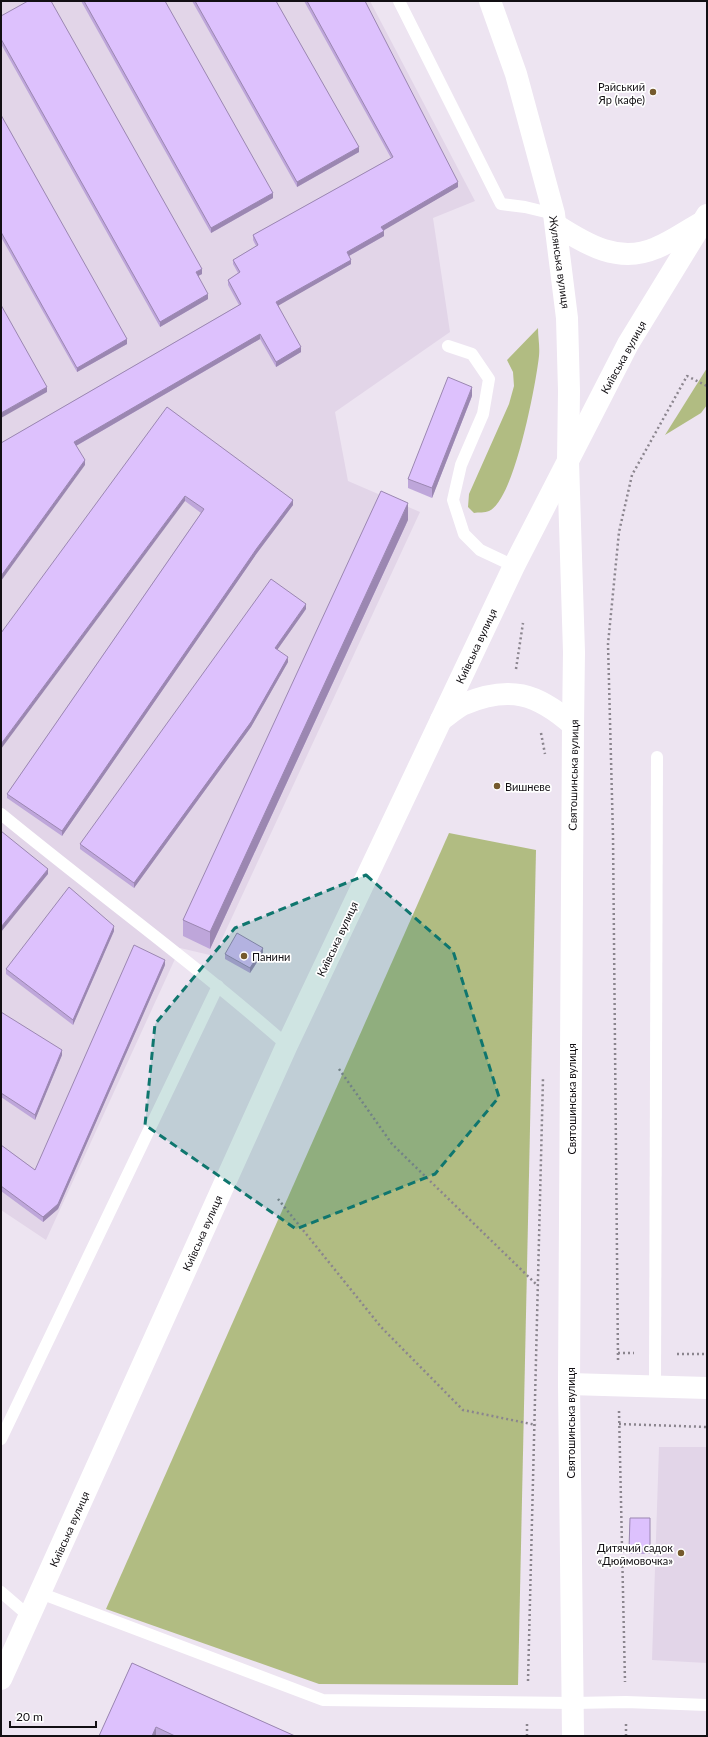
<svg xmlns="http://www.w3.org/2000/svg" width="708" height="1737" font-family="Lato,sans-serif">
<style>
.built{fill:#e2d5e8}
.green{fill:#b1bc82}
.lines{fill:none;stroke-linecap:round;stroke-linejoin:round}
.path{stroke:#8b858e;stroke-width:2.5;stroke-dasharray:2 3;stroke-linecap:butt}
.service{stroke:#fff;stroke-width:12}
.minor{stroke:#fff;stroke-width:22}
.tertiary{stroke:#fff;stroke-width:22}
.secondary{stroke:#fff;stroke-width:22}
.wall{fill:#bea6da}
.shaded-wall{fill:#9b87b1}
.building{fill:#ddc1fd;stroke:#9b87b1}
.marked{fill:#0f766e;fill-opacity:0.2;stroke:#0f766e;stroke-width:3;stroke-dasharray:8 5;stroke-linejoin:round}
.poi-dot{fill:#755a2d;stroke:#fff;stroke-width:1.5}
.labels{text-anchor:middle;dominant-baseline:central;stroke-width:3.5;stroke-linejoin:round;paint-order:stroke}
.poi-label{font-size:11px;fill:#120f13;stroke:#fff;text-anchor:end}
.street-label{font-size:11px;fill:#120f13;stroke:#fff}
</style>
<rect width="100%" height="100%" fill="#ede4f1"/>
<g class="built">
<path d="M1,1H370L475,201L433,218L450,332L335,412L348,481L420,512L214,956L180,948L46,1240L1,1210Z"/>
<path d="M659,1447H707V1663L652,1660Z"/>
</g>
<g class="green">
<path d="M538,328C538,337 540,347 539,356C536,384 514,501 489,511C485,513 478,512 474,513L468,507L469,494L509,404L514,386L513,372L507,360Z"/>
<path d="M707,368V405L701,413L665,435Z"/>
<path d="M449,833L536,850L518,1685L319,1684L106,1609Z"/>
</g>
<g class="lines">
<g class="path">
<path d="M516,669L523,623"/>
<path d="M541,733L545,754"/>
<path d="M339,1069L392,1144L537,1285"/>
<path d="M278,1199L381,1327L463,1410L536,1425"/>
<path d="M618,1353H634"/>
<path d="M677,1354H707"/>
<path d="M618,1360L613,836L608,644L619,532L632,475L687,376L707,386"/>
<path d="M619,1411L625,1682"/>
<path d="M619,1424L707,1427"/>
<path d="M528,1681L543,1078"/>
<path d="M527,1736V1724"/>
<path d="M626,1736V1723"/>
</g>
<g class="service">
<path d="M399,1L501,204L525,207L554,214"/>
<path d="M448,346L472,354L489,379L483,414L461,465L453,500L464,534L480,550L514,566"/>
<path d="M1,814C96,892 195,964 287,1045"/>
<path d="M655,1386L657,757"/>
<path d="M1,1439L218,986"/>
<path d="M1,1592L30,1617"/>
<path d="M40,1593L323,1700L573,1703L626,1702L707,1705"/>
</g>
<path class="minor" d="M569,1384L707,1388"/>
<path class="tertiary" d="M490,1L516,74L554,214L567,318L569,391L568,461L574,652L573,725L569,1384L573,1736"/>
<g class="secondary">
<path d="M556,225C587,245 619,264 656,248C671,242 685,232 699,224"/>
<path d="M441,720C448,715 456,708 464,704C509,685 537,693 573,725"/>
<path d="M1,1679L287,1045L514,566L628,344L707,215"/>
</g>
</g>
<g class="wall">
<path d="M81,1H165L273,198L211,233Z"/>
<path d="M192,1H276L359,152L297,187Z"/>
<path d="M304,1H365L458,187L383,230L384,236L349,256L351,264L278,305L301,352L276,367L260,339L76,446L85,465L1,443L239,305L228,285V280L238,273L233,264V260L256,246L253,240V235L391,158Z"/>
<path d="M1,16L202,274L198,276L208,299L160,327L1,44Z"/>
<path d="M1,115L127,344L77,372L1,237Z"/>
<path d="M472,396L432,498L408,488V479Z"/>
<path d="M167,407L293,505L257,553L62,836L7,798V794L201,513L185,501Z"/>
<path d="M408,520L210,949L183,936V920Z"/>
<path d="M306,609L277,650L288,662L251,727L134,888L80,849V844Z"/>
<path d="M114,931L73,1025L6,974V969Z"/>
<path d="M263,953L250,973L225,959V954Z"/>
<path d="M165,965L58,1209L43,1222L1,1191V1145L35,1170Z"/>
<path d="M1,1012L62,1055L35,1120L1,1097Z"/>
<path d="M630,1518H650V1554H629Z"/>
<path d="M132,1663L295,1736H99Z"/>
</g>
<g class="shaded-wall">
<path d="M359,147V152L297,187V182Z"/>
<path d="M458,182V187L381,232V227Z"/>
<path d="M273,193V198L211,233V228Z"/>
<path d="M384,231V236L347,257V252Z"/>
<path d="M351,260V264L276,307V302Z"/>
<path d="M202,269V274L196,277V272Z"/>
<path d="M208,294V299L160,327V322Z"/>
<path d="M260,334V339L74,447V442Z"/>
<path d="M127,339V344L77,372V368Z"/>
<path d="M301,347V352L276,367V362Z"/>
<path d="M47,387V392L1,418V413Z"/>
<path d="M472,387V396L432,498V488Z"/>
<path d="M85,460V465L1,581V576Z"/>
<path d="M185,496V501L1,749V744Z"/>
<path d="M293,500V505L257,553L62,836V831L257,548Z"/>
<path d="M408,503V520L210,949V932Z"/>
<path d="M306,604V609L275,653V648Z"/>
<path d="M288,657V662L251,727L134,888V883Z"/>
<path d="M48,869V874L1,932V927Z"/>
<path d="M114,926V931L73,1025V1020Z"/>
<path d="M263,948V953L250,973V968Z"/>
<path d="M165,960V965L58,1209L43,1222V1217Z"/>
<path d="M62,1050V1055L35,1120V1115Z"/>
<path d="M156,1727V1736H152Z"/>
</g>
<g class="building">
<path d="M28,1H51L202,269L196,272L208,294L160,322L1,39V16Z"/>
<path d="M84,1H165L273,193L211,228Z"/>
<path d="M195,1H276L359,147L297,182Z"/>
<path d="M307,1H365L458,182L381,227L384,231L347,252L351,260L276,302L301,347L276,362L260,334L74,442L85,460L1,576V443L241,304L228,280L240,272L233,260L258,245L253,235L393,157Z"/>
<path d="M1,115L127,339L77,368L1,232Z"/>
<path d="M1,305L47,387L1,413Z"/>
<path d="M448,377L472,387L432,488L408,479Z"/>
<path d="M167,407L293,500L257,548L62,831L7,794L204,509L185,496L1,744V633Z"/>
<path d="M381,491L408,503L210,932L183,920Z"/>
<path d="M271,579L306,604L275,648L288,657L251,722L134,883L80,844Z"/>
<path d="M1,831L48,869L1,927Z"/>
<path d="M69,887L114,926L73,1020L6,969Z"/>
<path d="M237,933L263,948L250,968L225,954Z"/>
<path d="M134,945L165,960L58,1204L43,1217L1,1186V1145L35,1170Z"/>
<path d="M1,1012L62,1050L35,1115L1,1093Z"/>
<path d="M630,1518H650V1549H629Z"/>
<path d="M132,1663L295,1736H175L156,1727L152,1736H99Z"/>
</g>
<path class="marked" d="M366,875L453,951L499,1097L435,1174L296,1229L145,1125L155,1024L235,928Z"/>
<g class="poi-dot">
<circle cx="653" cy="92" r="4"/>
<circle cx="497" cy="786" r="4"/>
<circle cx="244" cy="956" r="4"/>
<circle cx="681" cy="1553" r="4"/>
</g>
<g class="labels">
<g class="poi-label">
<text x="645" y="86">Райський<tspan x="645" dy="13">Яр (кафе)</tspan></text>
<text x="505" y="786" text-anchor="start">Вишневе</text>
<text x="252" y="956" text-anchor="start">Панини</text>
<text x="673" y="1547">Дитячий садок<tspan x="673" dy="13">«Дюймовочка»</tspan></text>
</g>
<g class="street-label">
<text transform="translate(560 262) rotate(82)">Жулянська вулиця</text>
<text transform="translate(623 357) rotate(-61)">Київська вулиця</text>
<text transform="translate(476 646) rotate(-65)">Київська вулиця</text>
<text transform="translate(573 775) rotate(-89)">Святошинська вулиця</text>
<text transform="translate(337 939) rotate(-65)">Київська вулиця</text>
<text transform="translate(571 1099) rotate(-90)">Святошинська вулиця</text>
<text transform="translate(202 1233) rotate(-66)">Київська вулиця</text>
<text transform="translate(570 1423) rotate(-90)">Святошинська вулиця</text>
<text transform="translate(69 1529) rotate(-66)">Київська вулиця</text>
</g>
</g>
<rect width="708" height="1737" fill="none" stroke="#120f13" stroke-width="4"/>
<path d="M10 1721v6h86v-6" fill="none" stroke="#120f13" stroke-width="2"/>
<text x="16" y="1721" font-size="12" fill="#120f13" stroke="#ffffff" stroke-width="3" paint-order="stroke">20 m</text>
</svg>
